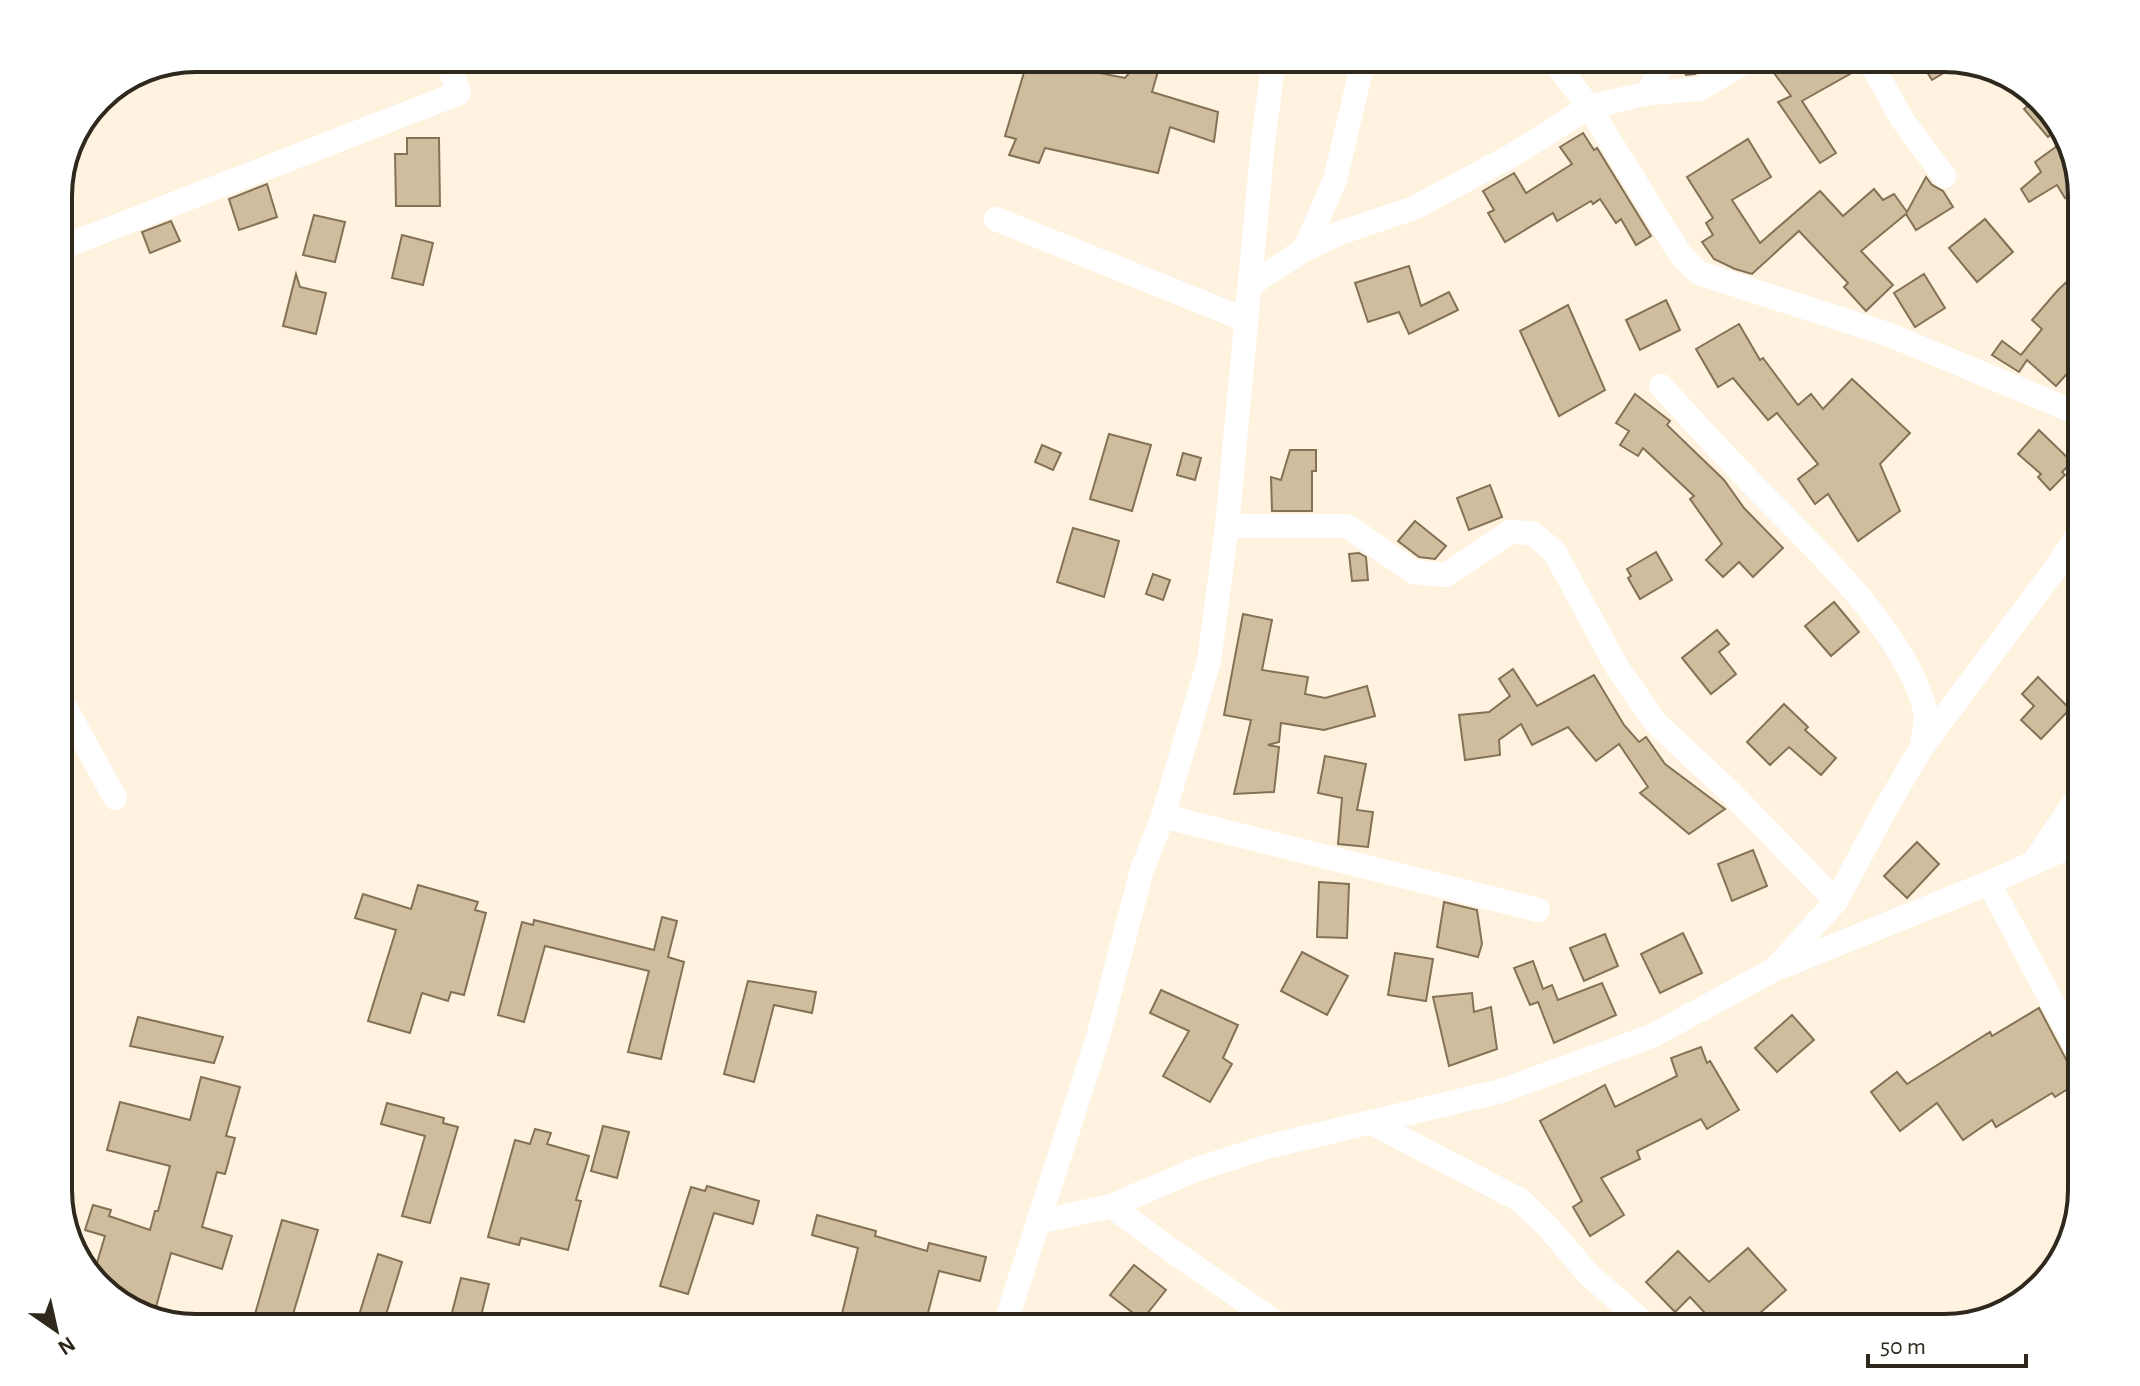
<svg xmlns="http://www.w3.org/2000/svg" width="2140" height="1386" font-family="'Alegreya Sans',sans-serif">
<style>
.building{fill:#d0bd9e;stroke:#837256;stroke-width:2}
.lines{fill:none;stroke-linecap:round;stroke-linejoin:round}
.minor{stroke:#fff;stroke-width:24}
.rim{fill:none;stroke:#2f281c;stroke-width:4}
</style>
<rect width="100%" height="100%" fill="#fff3e0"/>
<g class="building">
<path d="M1677,58H1722L1695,74L1686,75Z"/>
<path d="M1788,58H1819L1828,68L1844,58H1853L1857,70L1802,101L1836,153L1820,163L1778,102L1791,96L1774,73L1782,68L1779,63Z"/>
<path d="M1918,58H1944L1960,63L1932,80Z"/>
<path d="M1028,59L1125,78L1135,66L1159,68L1152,92L1218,112L1214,142L1170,127L1158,173L1045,148L1039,163L1009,155L1016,139L1005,136Z"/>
<path d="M2036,98L2061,125L2048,137L2024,109Z"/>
<path d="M1583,133L1594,150L1597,148L1651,236L1636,245L1621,219L1616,223L1600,199L1593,204L1591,201L1557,221L1553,213L1505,242L1488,213L1494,210L1483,191L1514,173L1526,193L1572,164L1560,147Z"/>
<path d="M407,138H439L440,206H396L395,154H407Z"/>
<path d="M1748,139L1771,177L1732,200L1760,243L1820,191L1843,216L1874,189L1883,200L1894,194L1907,212L1926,177L1932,185L1943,191L1953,207L1916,230L1906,214L1861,251L1893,285L1866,311L1844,287L1848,283L1799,231L1752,274L1735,269L1714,259L1702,242L1713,235L1706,223L1713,218L1687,177Z"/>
<path d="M2064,141L2069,149L2080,188L2065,198L2057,185L2029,202L2021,189L2041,172L2035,162Z"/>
<path d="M267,184L277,217L239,230L229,199Z"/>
<path d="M314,215L345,222L335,262L303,255Z"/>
<path d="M1985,219L2013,252L1977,282L1949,248Z"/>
<path d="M171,221L180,241L150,253L142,232Z"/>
<path d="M402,235L433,243L423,285L392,278Z"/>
<path d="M1409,266L1421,306L1449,292L1458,310L1409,334L1399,312L1368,322L1355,283Z"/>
<path d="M296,274L300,287L326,293L316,334L283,326Z"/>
<path d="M1924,274L1945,308L1915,327L1894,293Z"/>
<path d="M2073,276L2082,286V357L2056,386L2027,360L2019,372L1992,355L2002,341L2021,355L2042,329L2032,320L2058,290Z"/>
<path d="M1666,300L1680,330L1640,350L1626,320Z"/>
<path d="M1568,305L1605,390L1559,416L1520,331Z"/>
<path d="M1739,324L1760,360L1763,358L1798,405L1811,394L1823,409L1852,379L1910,433L1880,464L1900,511L1858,541L1828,494L1815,504L1798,479L1818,464L1777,413L1768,420L1733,378L1718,387L1696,349Z"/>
<path d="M1635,394L1670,421L1667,425L1724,480L1744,508L1783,548L1753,577L1739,562L1723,577L1706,560L1722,544L1690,499L1694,496L1643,448L1638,456L1620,445L1629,431L1616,423Z"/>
<path d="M2039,430L2072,462L2062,472L2065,475L2050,490L2038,477L2041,474L2018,454Z"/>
<path d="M1109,434L1151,445L1132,511L1090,499Z"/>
<path d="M1042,445L1061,453L1053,470L1035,462Z"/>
<path d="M1290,450H1316V471H1312V511H1272L1271,477L1281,480Z"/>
<path d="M1183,453L1201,458L1195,480L1177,475Z"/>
<path d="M1490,485L1502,517L1469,530L1457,498Z"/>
<path d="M1415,521L1446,546L1435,559L1419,557L1398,541Z"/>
<path d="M1073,528L1119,541L1104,597L1057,582Z"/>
<path d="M1656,552L1672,580L1640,599L1628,578L1631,576L1627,569Z"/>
<path d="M1359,553L1366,557L1368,580L1352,581L1349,554Z"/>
<path d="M1153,574L1170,580L1163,600L1146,594Z"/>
<path d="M1834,602L1859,632L1831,656L1805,626Z"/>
<path d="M1243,614L1272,620L1262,670L1308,677L1305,694L1325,698L1367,686L1375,716L1324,730L1281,723L1279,742L1268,745L1279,747L1274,792L1234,794L1251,720L1224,715Z"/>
<path d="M1717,630L1729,644L1719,652L1736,674L1711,694L1682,658Z"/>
<path d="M1513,669L1537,706L1594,675L1624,725L1639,742L1646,737L1665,764L1725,809L1689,834L1640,793L1648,787L1619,744L1596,761L1568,727L1532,745L1521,724L1499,740L1500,755L1465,760L1459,715L1489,712L1510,696L1499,679Z"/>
<path d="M2038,677L2070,709L2041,739L2021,720L2034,706L2022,694Z"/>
<path d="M1784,704L1808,727L1805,730L1836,758L1821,775L1789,747L1770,765L1747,742Z"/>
<path d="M1325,756L1366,764L1357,810L1373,812L1368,847L1338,844L1342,798L1318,793Z"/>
<path d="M1917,842L1939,864L1907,898L1884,876Z"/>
<path d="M1753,850L1767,886L1732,901L1718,864Z"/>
<path d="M1319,882L1349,884L1347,938L1317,937Z"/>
<path d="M418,885L478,902L475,910L486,913L464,995L451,992L448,1001L422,993L410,1033L368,1021L396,930L355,918L363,894L411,909Z"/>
<path d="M1444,902L1477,910L1482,944L1478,957L1437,947Z"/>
<path d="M662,917L677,921L668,957L684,962L661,1059L628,1052L649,971L545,946L524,1022L498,1015L522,922L533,925L534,920L654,950Z"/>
<path d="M1683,933L1702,973L1660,993L1641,954Z"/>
<path d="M1605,934L1618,966L1584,981L1570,948Z"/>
<path d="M1302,952L1348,976L1327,1015L1281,991Z"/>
<path d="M1395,953L1433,959L1426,1001L1388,995Z"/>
<path d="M1533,961L1543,989L1552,985L1558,1000L1602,983L1616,1015L1554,1043L1538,1002L1530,1005L1514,968Z"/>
<path d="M748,981L816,992L812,1013L774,1005L754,1082L724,1074Z"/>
<path d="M1161,990L1238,1025L1223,1058L1232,1064L1210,1102L1163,1076L1189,1031L1150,1013Z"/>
<path d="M1472,993L1474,1012L1491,1007L1497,1049L1449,1066L1433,997Z"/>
<path d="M2039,1008L2069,1065L2075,1071L2082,1073V1080L2055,1097L2052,1093L1996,1127L1992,1120L1963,1140L1937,1103L1900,1131L1871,1092L1897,1072L1907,1084L1990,1032L1992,1036Z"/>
<path d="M1792,1015L1814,1040L1777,1072L1755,1048Z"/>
<path d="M138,1017L223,1037L214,1063L130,1046Z"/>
<path d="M1701,1047L1707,1063L1710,1061L1739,1110L1707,1129L1701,1119L1637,1151L1640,1159L1601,1178L1624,1215L1590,1236L1573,1207L1582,1201L1540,1121L1605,1085L1615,1107L1677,1076L1671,1058Z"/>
<path d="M201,1077L240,1087L226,1136L235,1138L225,1174L217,1172L202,1227L232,1236L222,1269L171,1253L156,1307L122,1297L120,1305L93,1276L105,1236L85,1230L93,1205L111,1210L109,1216L150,1230L155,1211H158L170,1166L107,1150L120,1102L190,1120Z"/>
<path d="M387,1103L444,1118L443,1123L458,1127L430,1223L402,1216L425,1136L381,1124Z"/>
<path d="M603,1126L629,1132L617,1178L591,1171Z"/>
<path d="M535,1129L551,1133L547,1144L589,1156L576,1200L581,1201L568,1250L521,1238L519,1245L488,1237L515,1140L530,1144Z"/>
<path d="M707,1186L759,1201L753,1224L714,1213L688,1294L660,1286L691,1187L705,1191Z"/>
<path d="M817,1215L876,1231L875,1236L927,1251L929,1243L986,1257L980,1281L939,1271L924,1328H849L839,1326L858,1248L812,1235Z"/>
<path d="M282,1220L318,1230L289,1328H251Z"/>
<path d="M1748,1248L1786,1290L1743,1328H1732L1726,1321L1718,1327L1690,1297L1675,1312L1646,1282L1678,1251L1709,1282Z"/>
<path d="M378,1254L402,1262L382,1328H355Z"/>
<path d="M1134,1265L1166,1290L1142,1320L1110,1295Z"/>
<path d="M461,1278L489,1284L478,1328H448Z"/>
</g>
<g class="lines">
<g class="minor">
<path d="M1552,58L1589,107L1680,254L1699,273L1890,335L2082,415"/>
<path d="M1868,58L1902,119L1944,176"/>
<path d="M1649,93L1661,64L1659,58"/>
<path d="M996,219L1246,320"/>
<path d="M58,249L459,93L446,58"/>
<path d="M1304,250L1340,233L1414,208L1511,156L1589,107L1649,93L1700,89L1751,58"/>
<path d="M1250,285L1304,250L1335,180L1364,58"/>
<path d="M1661,386C1692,420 1724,455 1756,488C1813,546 1904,630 1925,709C1927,720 1924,734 1922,745"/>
<path d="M1227,526H1347L1414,572L1446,575L1510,532L1532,533L1554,551L1618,669L1656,723L1730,792L1836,901"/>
<path d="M58,694L115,798"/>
<path d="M1163,816L1538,910"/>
<path d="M2034,862L2082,791"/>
<path d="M1989,883L2082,1058"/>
<path d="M1781,967L1989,883L2082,841"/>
<path d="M1372,1123L1520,1200L1548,1227L1589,1275L1650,1328"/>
<path d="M1111,1206L1175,1253L1284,1328"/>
<path d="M1038,1222L1111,1206L1195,1170L1266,1147L1501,1091L1652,1036L1775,969L1836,901L1887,806L1922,747L2058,565L2082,528"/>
<path d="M1004,1328L1098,1037L1142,870L1163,816L1209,661L1227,526L1263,143L1274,58"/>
</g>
</g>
<path d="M0 0H2140V1386H0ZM196 72H1944A124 124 0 0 1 2068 196V1190A124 124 0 0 1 1944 1314H196A124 124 0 0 1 72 1190V196A124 124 0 0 1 196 72Z" fill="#fff" fill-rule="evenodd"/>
<path class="rim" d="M196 72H1944A124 124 0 0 1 2068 196V1190A124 124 0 0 1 1944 1314H196A124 124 0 0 1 72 1190V196A124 124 0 0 1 196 72Z"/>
<g transform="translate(56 1330) rotate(146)" stroke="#ffffff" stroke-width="6" paint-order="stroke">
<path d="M0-6L14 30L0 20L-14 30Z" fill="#2f281c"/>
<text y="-12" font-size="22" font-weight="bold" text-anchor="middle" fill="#2f281c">N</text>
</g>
<path d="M1868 1354v12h158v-12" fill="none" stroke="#2f281c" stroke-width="4"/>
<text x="1880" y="1354" font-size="24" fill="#2f281c" stroke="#ffffff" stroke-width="6" paint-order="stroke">50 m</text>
</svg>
